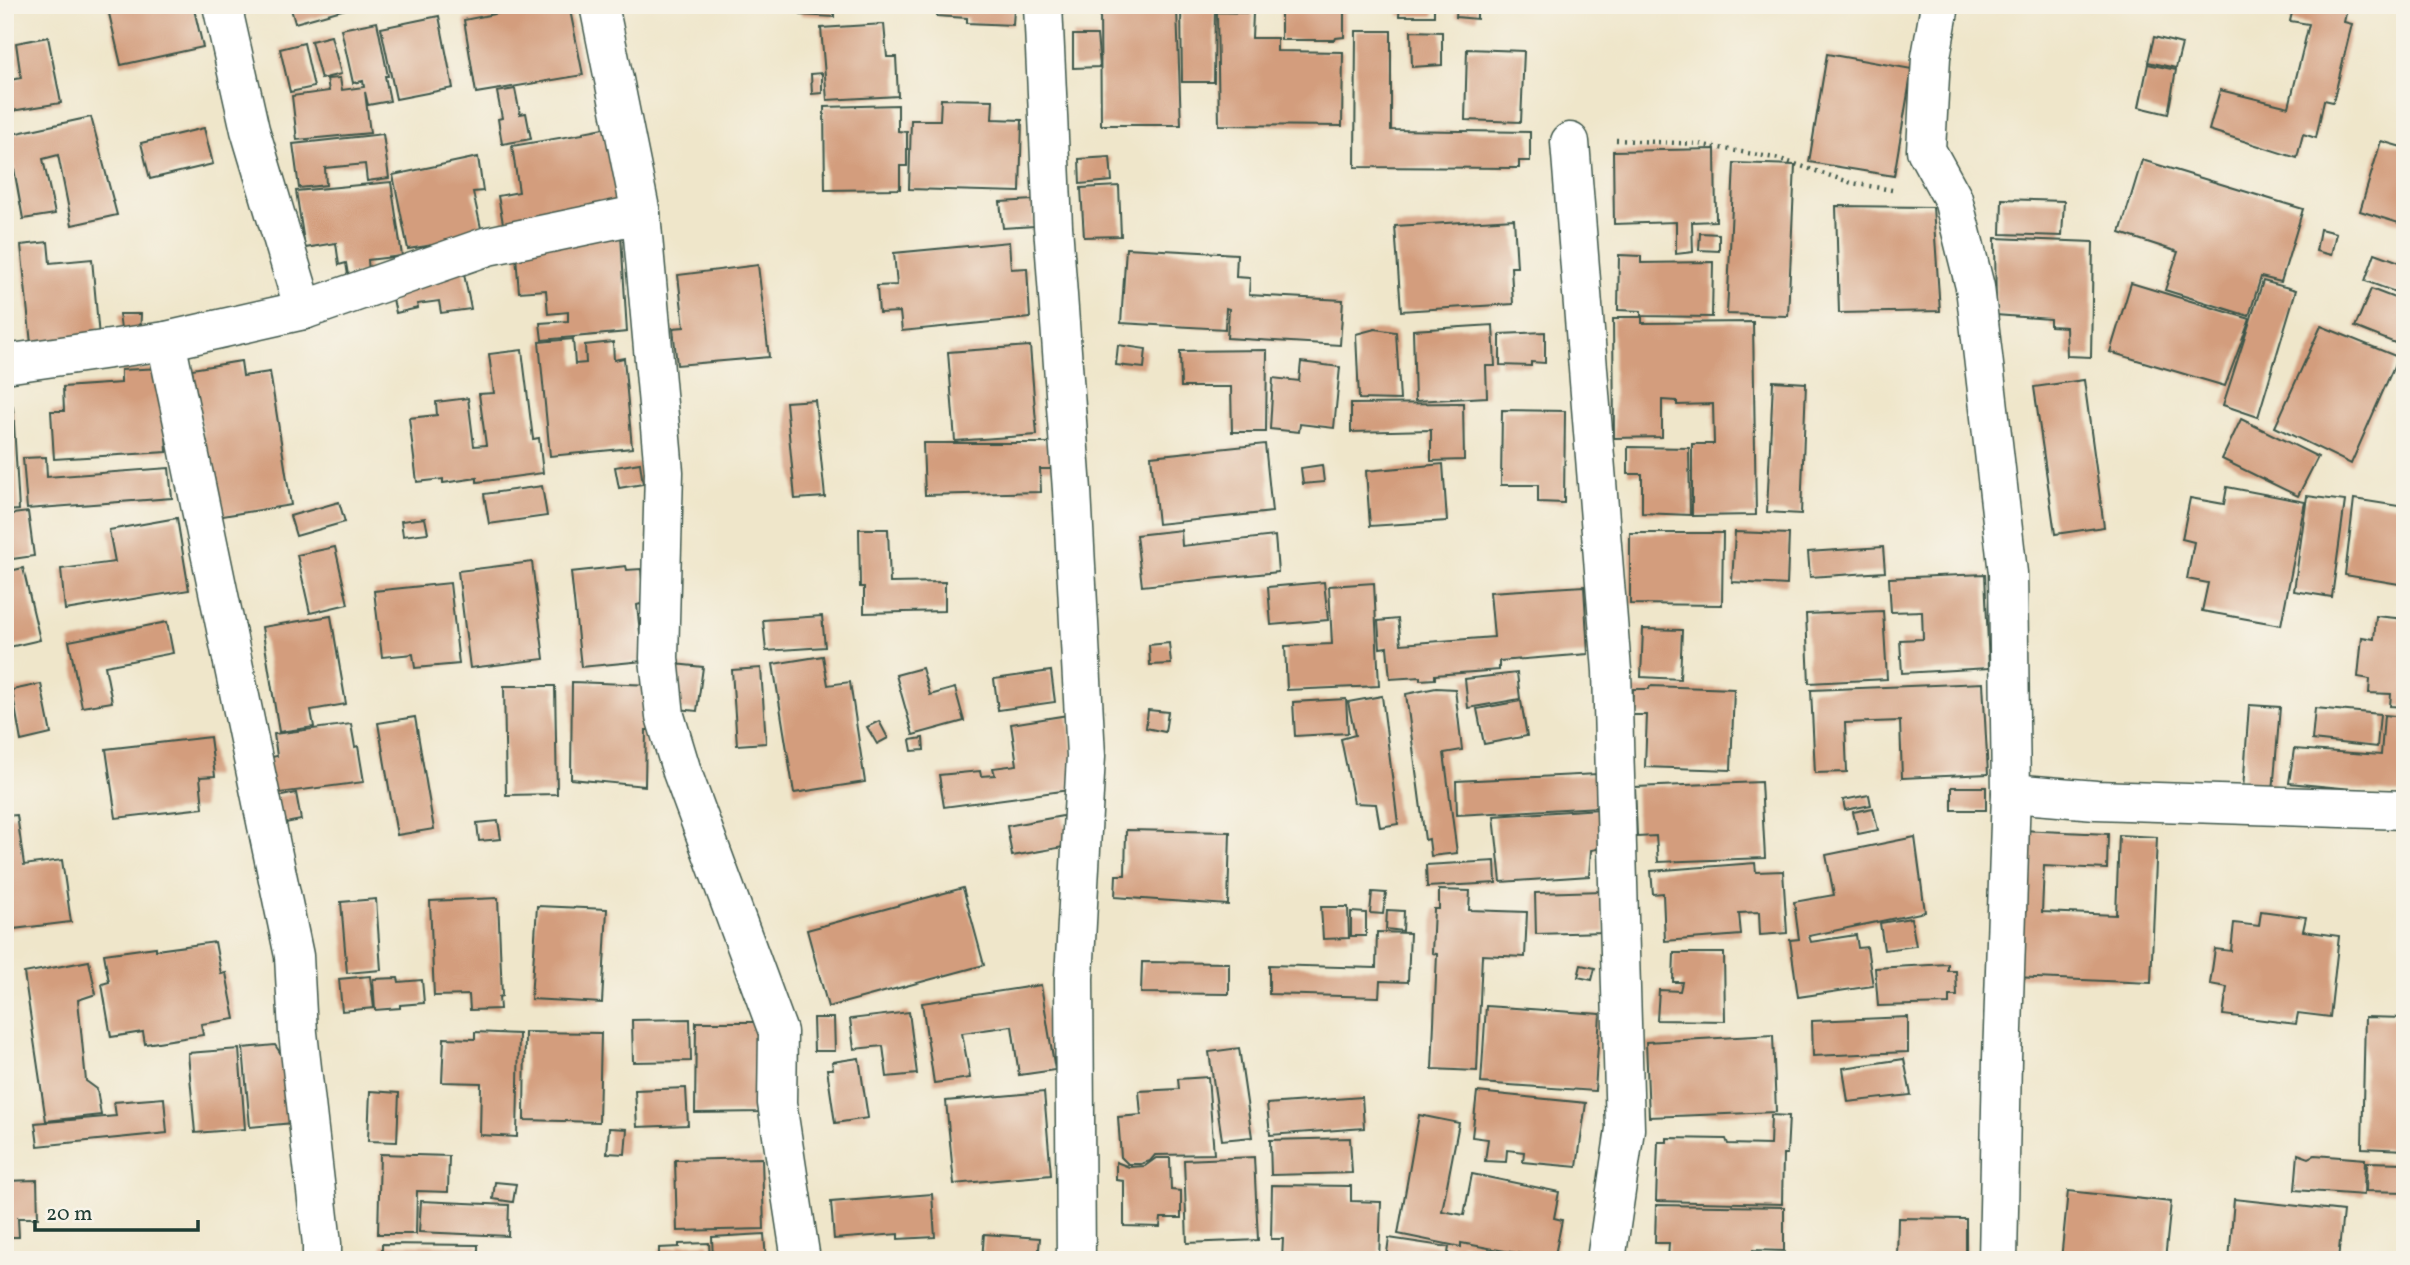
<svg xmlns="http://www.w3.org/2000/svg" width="2410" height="1265" font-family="Vollkorn,serif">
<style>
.building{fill:#d39d7d}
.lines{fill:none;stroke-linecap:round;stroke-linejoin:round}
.minor-casing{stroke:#3e564a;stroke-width:41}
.path{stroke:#3e564a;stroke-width:4.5;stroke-dasharray:2 5;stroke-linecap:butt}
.minor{stroke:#fff;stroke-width:38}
</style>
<rect width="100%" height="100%" fill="#f7f3e8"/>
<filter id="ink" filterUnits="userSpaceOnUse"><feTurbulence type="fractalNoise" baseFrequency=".0143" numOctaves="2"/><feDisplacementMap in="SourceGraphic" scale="14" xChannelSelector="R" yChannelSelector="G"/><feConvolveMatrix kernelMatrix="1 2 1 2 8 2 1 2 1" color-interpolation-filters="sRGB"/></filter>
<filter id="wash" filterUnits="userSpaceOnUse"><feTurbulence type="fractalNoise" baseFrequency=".00686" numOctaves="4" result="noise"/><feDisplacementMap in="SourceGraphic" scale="28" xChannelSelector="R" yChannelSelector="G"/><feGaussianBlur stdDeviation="1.57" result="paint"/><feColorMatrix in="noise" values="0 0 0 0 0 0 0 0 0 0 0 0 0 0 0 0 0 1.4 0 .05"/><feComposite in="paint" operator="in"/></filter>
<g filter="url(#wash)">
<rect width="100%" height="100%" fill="#efe6ca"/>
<g id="blocks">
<g class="building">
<path d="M107,5H193L203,47L121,65Z"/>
<path d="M290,5H348L349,8L295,23Z"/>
<path d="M539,5H569L583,75L476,93L464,20Z"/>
<path d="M800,5H834V17L801,15Z"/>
<path d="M937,5H1027V9H1014L1013,25L967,23V18L937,16Z"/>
<path d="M1181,5H1215L1214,82H1182Z"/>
<path d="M1281,5L1335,6V10L1344,11V37L1336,38L1335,40H1281Z"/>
<path d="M1400,5H1434V16H1399Z"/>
<path d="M1457,5H1477V19L1456,17Z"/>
<path d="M2264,5H2348L2344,22L2352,24L2333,102L2324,100L2316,138L2303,134L2297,158L2209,130L2220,90L2289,107L2309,24L2290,21L2292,13Z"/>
<path d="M1177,8L1181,125H1101L1100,10Z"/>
<path d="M1217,12L1253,13L1252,38H1277V51L1343,52L1342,126L1219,125Z"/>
<path d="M439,16L453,88L396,99L381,28Z"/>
<path d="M377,22L388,76H385L390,101L368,105L365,92L370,133L297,140L292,96L329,91L327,79L340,78L342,90L364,87L363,81L353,83L341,29Z"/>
<path d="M884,24L887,57H896L898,96L827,100L821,28Z"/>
<path d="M1356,31H1391V130L1530,132V161H1519V168L1355,167Z"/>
<path d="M1411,31L1442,32V65L1412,67Z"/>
<path d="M1073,35H1097L1100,67L1073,68Z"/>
<path d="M331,36L341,74L321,79L311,41Z"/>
<path d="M48,37L61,103L5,112V81L21,78L16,43Z"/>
<path d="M2154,37L2182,44L2176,68L2148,62Z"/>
<path d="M304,43L314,87L290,92L280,49Z"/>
<path d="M1467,49L1524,51L1521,122L1465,120Z"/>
<path d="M1827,54L1912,69L1894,176L1809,162Z"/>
<path d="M2148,64L2176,70L2168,114L2139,107Z"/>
<path d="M822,73V93L812,94L811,74Z"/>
<path d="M515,89L520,114L526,113L531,139L502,144L498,119L502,118L497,92Z"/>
<path d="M941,99L993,100L992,119L1022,120L1020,192L909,189L911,120H940Z"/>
<path d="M898,105V131L907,132V166H900V189L825,190L824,107Z"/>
<path d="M91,117L117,215L72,225L58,155L43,159L55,214L23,219L8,135Z"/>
<path d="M609,127L625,212L504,229L498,196L519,192L512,146L583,134V132Z"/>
<path d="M204,128L213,164L150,179L141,143Z"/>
<path d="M383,134L389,178L367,181L365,164L325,168L326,185L299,188L293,144Z"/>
<path d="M2381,141L2405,148V225L2360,211Z"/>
<path d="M1715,149L1716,221L1692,222L1693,252L1676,254V222L1614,224L1613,151Z"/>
<path d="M478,157L483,191L473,192L483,237L408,249L393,175Z"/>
<path d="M1110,157L1112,181L1080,184L1079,159Z"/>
<path d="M2142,160L2303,209L2281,282L2261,277L2249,316L2165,290L2178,252L2120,233Z"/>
<path d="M1734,163L1795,165L1788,316L1727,314Z"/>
<path d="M391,182L402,256L368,260L369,272L348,275L346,263L339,265L336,243L305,248L296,191Z"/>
<path d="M1119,186L1121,236L1084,237L1081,188Z"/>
<path d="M2002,199L2064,201L2062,236L2001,234Z"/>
<path d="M1033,200L1034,226L1003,228L1000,202Z"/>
<path d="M1836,206L1933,207L1940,311L1839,313Z"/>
<path d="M1514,219L1517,267H1511L1513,304L1401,311L1395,226Z"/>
<path d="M2320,229L2336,233L2331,255L2316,251Z"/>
<path d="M1700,233L1719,234V251L1699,250Z"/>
<path d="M621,235L627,332L542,340L540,323L568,321V312L548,314L546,290L519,292L515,244Z"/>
<path d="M1995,238L2093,242L2091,357L2067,356L2066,327L2050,326V319L1996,315Z"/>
<path d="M48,242L50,263L92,259L99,337L31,344L21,245Z"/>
<path d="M1009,242L1011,269L1027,268L1030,318L902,331L900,312L879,313L877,286L897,285L894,253Z"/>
<path d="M1126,248L1237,254L1236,277L1250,278L1249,295L1343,300L1340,345L1227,338L1229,309L1226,308L1225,329L1121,323Z"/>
<path d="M2375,253L2405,264V274L2398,293L2365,281Z"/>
<path d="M1619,255L1641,256V263L1713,262L1712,317L1641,316V311L1618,310Z"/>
<path d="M758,265L769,357L677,365L673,328L684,327L678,275Z"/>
<path d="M463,269L471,309L441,313L439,301L417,304L418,308L396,313L390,285Z"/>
<path d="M2263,281L2296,290L2258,417L2223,405Z"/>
<path d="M2131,283L2250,319L2225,386L2110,352Z"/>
<path d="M2371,289L2405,302V347L2355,327Z"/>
<path d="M119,314H141L140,337L122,336Z"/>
<path d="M5,316H8L9,355H5Z"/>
<path d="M1618,317H1642V323L1753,322L1756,515L1692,516V444H1714L1713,404L1677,405V401L1662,400V437L1614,438L1613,319H1618Z"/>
<path d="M1493,325L1495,366H1486L1487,397L1415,401L1413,330Z"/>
<path d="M2321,326L2398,357L2351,464L2275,427Z"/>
<path d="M1375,329L1396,332L1400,400L1359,399L1356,334Z"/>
<path d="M1545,332V363L1531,362V366L1500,365V334Z"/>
<path d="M573,339L575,364L586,363L585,345L613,342L614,360L624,358L632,448L550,456L539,342Z"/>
<path d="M1118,345L1146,349L1144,368L1116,365Z"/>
<path d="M1030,346L1037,435L955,441L948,352Z"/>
<path d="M522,350L533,439L539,438L543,473L477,482V478L443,483V479L417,482L409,418L437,415L436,402L468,398L474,446L486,445L479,394L494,393L489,354Z"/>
<path d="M1267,350L1266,432H1232L1231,387H1181L1180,351Z"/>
<path d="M241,361L243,376L270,372L291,505L216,517L192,369Z"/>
<path d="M1301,362L1340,367L1334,428L1300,424L1299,432L1270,429L1273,378L1299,381Z"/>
<path d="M162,368L167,452L54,459L51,411H64L63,387L121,383V370Z"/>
<path d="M2084,380L2104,527L2055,534L2034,387Z"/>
<path d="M1773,381L1806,383L1801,514L1767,512Z"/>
<path d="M7,400L8,407H13L19,510L5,511V401Z"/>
<path d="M815,400L825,497L795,499L786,402Z"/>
<path d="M1463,403L1464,460L1431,461V430L1351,432V404Z"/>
<path d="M1502,410L1565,411L1564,503L1538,502V485H1501Z"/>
<path d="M2241,419L2318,457L2298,496L2222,459Z"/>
<path d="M923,443H1052V469H1040L1041,492L925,495Z"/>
<path d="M1265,444L1272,512L1158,524L1151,456Z"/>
<path d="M1628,447L1689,448L1690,515L1642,513V474H1628Z"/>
<path d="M46,457L47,477L169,468L172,498L27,509L23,458Z"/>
<path d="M640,463L643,484L619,488L615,467Z"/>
<path d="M1443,464L1447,521L1370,526L1366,471Z"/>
<path d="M1322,465L1324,482L1303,484L1301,468Z"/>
<path d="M542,486L547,516L489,524L484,494Z"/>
<path d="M2227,487L2305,502L2281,625L2202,611L2208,583L2187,579L2194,542L2182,539L2190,498L2224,504Z"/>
<path d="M2307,496L2345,501L2332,597L2294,591Z"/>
<path d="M2354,499L2405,507V585L2345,575Z"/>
<path d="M339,502L345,522L296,536L290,516Z"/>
<path d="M28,512L34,556L5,560V515Z"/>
<path d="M177,518L189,590L65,610L61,569L115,562L109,530Z"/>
<path d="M425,518L428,533L403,536L401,521Z"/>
<path d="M859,529H888L890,583L945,582V611L864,613V587H860Z"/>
<path d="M1181,530L1182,546L1275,536L1278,572L1142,586L1136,535Z"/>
<path d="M1735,532L1789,534L1787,585L1732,582Z"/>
<path d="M1630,533H1723L1722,605L1630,604Z"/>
<path d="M335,547L348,604L310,613L297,555Z"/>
<path d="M1883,547L1885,572L1810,577L1808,552Z"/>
<path d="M532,562L544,659L470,668L458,571Z"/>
<path d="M626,566L627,570L641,569L644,603L637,605L643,661L581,667L571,572Z"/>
<path d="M23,568L40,640L5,648V572Z"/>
<path d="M1985,574L1989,668L1902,673L1900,640L1923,639L1922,611L1891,612L1889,578Z"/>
<path d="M1324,582L1328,620L1271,625L1268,587Z"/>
<path d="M450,583L459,664L415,668L413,654L382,657L374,591Z"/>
<path d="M1374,583L1379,686L1287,690L1285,646L1332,644L1329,586Z"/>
<path d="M1584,586L1588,654L1499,661V670L1435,675V679L1420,680V677L1390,679L1387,647L1380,648L1378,621L1398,619L1401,644L1494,637L1490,592Z"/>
<path d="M1883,611L1887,679L1809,683L1806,614Z"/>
<path d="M331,616L346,704L311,710L314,727L279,732L262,627Z"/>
<path d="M822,616L825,647L766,651L763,620Z"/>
<path d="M2376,616L2405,619V707L2390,706L2391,694L2369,693L2370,679L2358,677L2362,637L2374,639Z"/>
<path d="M167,622L173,653L105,666L112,702L82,707L69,641Z"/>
<path d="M1643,629L1682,630L1680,679L1641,677Z"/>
<path d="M1169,643L1171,664L1150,665L1149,645Z"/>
<path d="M823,656L828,685L850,682L865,782L794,793L773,664Z"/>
<path d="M674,664L703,667L697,711L668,708Z"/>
<path d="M761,668L766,743L737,745L732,670Z"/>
<path d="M922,668L930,695L955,688L964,721L913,735L896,675Z"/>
<path d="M1051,671L1055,702L998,710L994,679Z"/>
<path d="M1517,673L1520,699L1468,708L1465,679Z"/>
<path d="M572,682L653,685L655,730H646L645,786L571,779Z"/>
<path d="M1983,683L1988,774L1902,778L1900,721L1845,723L1847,772L1815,773L1811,690Z"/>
<path d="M41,684L51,734L21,741L12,690Z"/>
<path d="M504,686H555L557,794L506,795Z"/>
<path d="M1650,686L1734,689L1731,770L1645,767L1647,715H1632L1633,689H1649Z"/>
<path d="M1436,688L1455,689L1462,750L1444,753L1457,853L1431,856L1429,839L1425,840L1406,694Z"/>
<path d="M1382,696L1398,824L1380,827L1376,804L1354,803L1341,739L1355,735L1348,702Z"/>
<path d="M1346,699L1348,733L1295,736L1293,702Z"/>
<path d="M1521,701L1527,736L1484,744L1477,709Z"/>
<path d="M2249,705L2280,707L2273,792L2243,790Z"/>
<path d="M2315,708L2380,714L2377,747L2312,740Z"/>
<path d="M1148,710L1168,712L1165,732L1146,728Z"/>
<path d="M1068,715L1077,789L944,807L939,775L980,771L981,776L995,775L993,768L1017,765L1011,724Z"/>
<path d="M2384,715L2405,717V794L2289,783L2294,749L2381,755Z"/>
<path d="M415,717L434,829L397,835L378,723Z"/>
<path d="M879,721L888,738L877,744L867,727Z"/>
<path d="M351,724L355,747L358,746L364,782L272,794L267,758L277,756L274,734Z"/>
<path d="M210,737L215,776L200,777L203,808L116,818L106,749Z"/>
<path d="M923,738L924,750L912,751L910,740Z"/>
<path d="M1598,774L1599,807L1457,815L1456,781Z"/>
<path d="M1761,782L1765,858L1658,862L1656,836L1637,837L1635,787Z"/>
<rect x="1952" y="787" width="34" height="23"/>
<path d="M296,793L301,820L270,826L277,797Z"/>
<path d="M1869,795L1871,805L1845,810L1843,800Z"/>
<path d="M1873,808L1878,830L1858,834L1853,812Z"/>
<path d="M1600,809L1603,848L1591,850L1589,876L1501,882L1494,816Z"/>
<path d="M17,815L24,865L62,860L71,922L5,930V816Z"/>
<path d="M1063,816L1069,846L1012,856L1007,826Z"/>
<path d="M498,821L501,839L479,841L477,823Z"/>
<path d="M1126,830L1230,832L1228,905L1115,897L1116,875H1125Z"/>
<path d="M2020,830L2108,834L2107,869L2044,866L2042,912L2116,915L2119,835L2157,837L2151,983L2014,977Z"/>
<path d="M1915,837L1925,912L1809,936L1811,942L1856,935L1858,948L1867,947L1873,986L1798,997L1790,940L1799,939L1794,902L1834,895L1826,855Z"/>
<path d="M1495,861L1496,883L1427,887L1426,865Z"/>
<path d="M1755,863L1756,872L1783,871L1787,933L1760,935L1759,912L1739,913L1741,935L1665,941L1663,893L1653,894L1651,871Z"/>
<path d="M963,888L984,965L828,1007L807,930Z"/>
<path d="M1439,890L1470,891L1469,910L1527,912L1525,957L1482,955L1477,1071L1432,1069L1437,954L1432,953L1434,909H1439Z"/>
<path d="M1603,891L1604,932L1536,934L1535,893Z"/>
<path d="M1372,892L1386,893L1383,914L1370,913Z"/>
<path d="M498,898L502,996L499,997L500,1009L470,1010L469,995L434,996L430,901Z"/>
<path d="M376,899L381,970L347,973L341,902Z"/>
<path d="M537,906L607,909L602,1003L531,999Z"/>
<path d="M1321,907H1348L1349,938L1323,939Z"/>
<path d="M1387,910L1404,911L1403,931L1386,929Z"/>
<path d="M2261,911L2306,917L2303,931L2339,936L2330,1017L2298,1013L2296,1024L2223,1015L2227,987L2210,984L2215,949L2231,951L2234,923L2259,926Z"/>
<path d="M1351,912L1366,913V936H1351Z"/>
<path d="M1911,918L1916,946L1884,950L1880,923Z"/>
<path d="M1377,932L1410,933L1408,982L1380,981L1379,997L1269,994V965L1376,968Z"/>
<path d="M215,942L221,974L226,973L235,1019L201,1024L203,1035L145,1044L143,1032L111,1037L102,984L109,982L104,954L156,947V950Z"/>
<path d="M1674,953H1724L1725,1021L1657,1020L1659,990L1680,991L1682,982H1673Z"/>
<path d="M89,961L96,994L78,1000L86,1081L97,1089L101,1115L46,1121L24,973Z"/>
<path d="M1142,962L1229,963V994L1141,993Z"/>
<path d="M1948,964V971H1956L1957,996H1949V1004L1878,1006L1875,968Z"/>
<path d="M1581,965L1595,968L1592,980L1578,977Z"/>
<path d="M370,976L374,1008L342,1011L339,979Z"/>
<path d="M398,978L399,982L422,980L424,1003L400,1005V1008L375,1010L373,979Z"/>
<path d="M1041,985L1055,1070L1019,1075L1012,1026L962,1033L970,1078L934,1083L922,1003Z"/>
<path d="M1486,1006L1600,1014L1595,1091L1481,1083Z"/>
<path d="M909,1012L917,1074L887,1077L883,1046L854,1049L850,1019Z"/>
<path d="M1908,1017V1052L1813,1056L1812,1021Z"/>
<path d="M2365,1017L2405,1018V1150L2362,1148Z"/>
<path d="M813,1018H834L835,1051H814Z"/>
<path d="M690,1019L691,1061L633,1062L632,1020Z"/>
<path d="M696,1022H762V1112L695,1113Z"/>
<path d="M475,1032L519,1034L517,1137L480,1135L481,1083L442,1082L444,1038L475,1039Z"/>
<path d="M525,1032L601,1033L599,1122L524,1120Z"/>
<path d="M1773,1035L1776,1112L1649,1117L1646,1042Z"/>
<path d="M275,1045L289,1066L293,1123L250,1127L243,1048Z"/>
<path d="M1239,1048L1252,1137L1222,1140L1209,1052Z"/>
<path d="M239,1049L245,1129L195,1133L188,1053Z"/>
<path d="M859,1058L868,1118L835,1123L827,1069H833L832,1062Z"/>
<path d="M1904,1059L1911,1095L1848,1102L1843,1068Z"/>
<path d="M1208,1077L1214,1154L1155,1155L1150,1161L1141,1164H1128L1121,1157L1118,1117L1141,1115L1139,1091L1179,1089L1178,1079Z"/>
<path d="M686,1088L688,1125L637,1127L635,1090Z"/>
<path d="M370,1091L399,1093L397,1142L368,1141Z"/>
<path d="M1044,1092L1051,1175L954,1184L946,1101Z"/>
<path d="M1477,1092L1586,1103L1577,1167L1523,1162L1524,1152L1507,1150L1506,1162L1485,1161L1488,1139L1472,1137Z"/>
<path d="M1362,1097L1364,1128L1270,1135L1267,1104Z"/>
<path d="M164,1098L167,1133L38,1146L35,1123L116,1116L114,1102Z"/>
<path d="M1419,1115L1459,1123L1442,1211L1464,1215L1472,1174L1559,1192L1554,1218L1562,1220L1554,1260L1461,1243V1247L1398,1234Z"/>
<path d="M1771,1115L1789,1116L1787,1154H1783L1782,1204L1656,1201L1658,1142H1667V1138L1726,1139L1728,1144L1770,1145Z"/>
<path d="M609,1128L627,1129L625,1154L607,1153Z"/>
<path d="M1350,1138L1352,1173L1271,1175L1270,1140Z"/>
<path d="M380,1154L449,1156L448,1192L417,1191L416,1234H378Z"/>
<path d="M2298,1154L2309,1158L2315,1155L2365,1159L2364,1195L2295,1190Z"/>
<path d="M1254,1157L1258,1240L1187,1243L1184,1160Z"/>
<path d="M762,1158L764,1229L677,1231L675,1160Z"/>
<path d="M1156,1158H1170L1171,1190L1181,1191V1218H1161L1160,1227L1124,1226V1181L1116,1180V1162L1129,1167L1145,1166Z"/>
<path d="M2367,1162L2405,1163V1192L2366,1191Z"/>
<path d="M37,1180L38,1218H18L19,1237H5V1181Z"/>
<path d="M495,1182L516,1184L513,1202L493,1199Z"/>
<path d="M1272,1185L1351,1186V1201L1381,1202L1379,1260H1282L1283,1239H1271Z"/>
<path d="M2068,1191L2171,1202L2165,1260H2061Z"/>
<path d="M932,1194L935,1237L898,1239V1234L834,1239L831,1202Z"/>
<path d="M2234,1199L2343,1211L2338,1260H2229Z"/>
<path d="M421,1201L509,1205L508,1236L419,1232Z"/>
<path d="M1656,1205L1784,1207V1251L1753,1250L1752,1260H1668L1669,1243H1655Z"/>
<path d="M1898,1218L1966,1219V1255H1954V1260H1897Z"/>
<path d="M764,1234L766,1260H713L712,1237Z"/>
<path d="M984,1234L1040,1238L1038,1260H982Z"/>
<path d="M1389,1238L1449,1247L1447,1260H1386Z"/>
<path d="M709,1243L710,1260H659V1248L679,1247V1244Z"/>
<path d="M382,1244L478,1245V1260H382Z"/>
</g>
</g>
</g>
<g filter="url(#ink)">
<use href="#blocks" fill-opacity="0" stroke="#3e564a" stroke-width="2"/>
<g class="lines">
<defs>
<g id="minor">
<path d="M222,5L250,130L304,310"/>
<path d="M599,5L641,214L664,472L659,658L665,716L682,772L778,1032L777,1103L801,1260"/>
<path d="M1043,5L1053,226L1072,490L1086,756L1074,978L1076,1260"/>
<path d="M1940,5L1931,57L1926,150L1953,199L1975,287L2008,573L2011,793L2002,1059L1998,1260"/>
<path d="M1570,142L1612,671L1625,1129L1606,1260"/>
<path d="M166,341L294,956L298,1033L322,1244V1260"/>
<path d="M5,364L166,341L304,310L488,246L641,214"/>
<path d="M2011,793L2096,800L2405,810"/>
</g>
</defs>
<use href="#minor" class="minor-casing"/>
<path class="path" d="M1616,140L1698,144L1780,159L1852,183L1892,190"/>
<use href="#minor" class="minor"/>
</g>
</g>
<rect width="2410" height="1265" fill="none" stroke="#f7f3e8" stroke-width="28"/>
<path d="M35 1220v10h163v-10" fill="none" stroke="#1f3d34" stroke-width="3.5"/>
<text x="46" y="1220" font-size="21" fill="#1f3d34" stroke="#f7f3e8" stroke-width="5" paint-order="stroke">20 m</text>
</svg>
